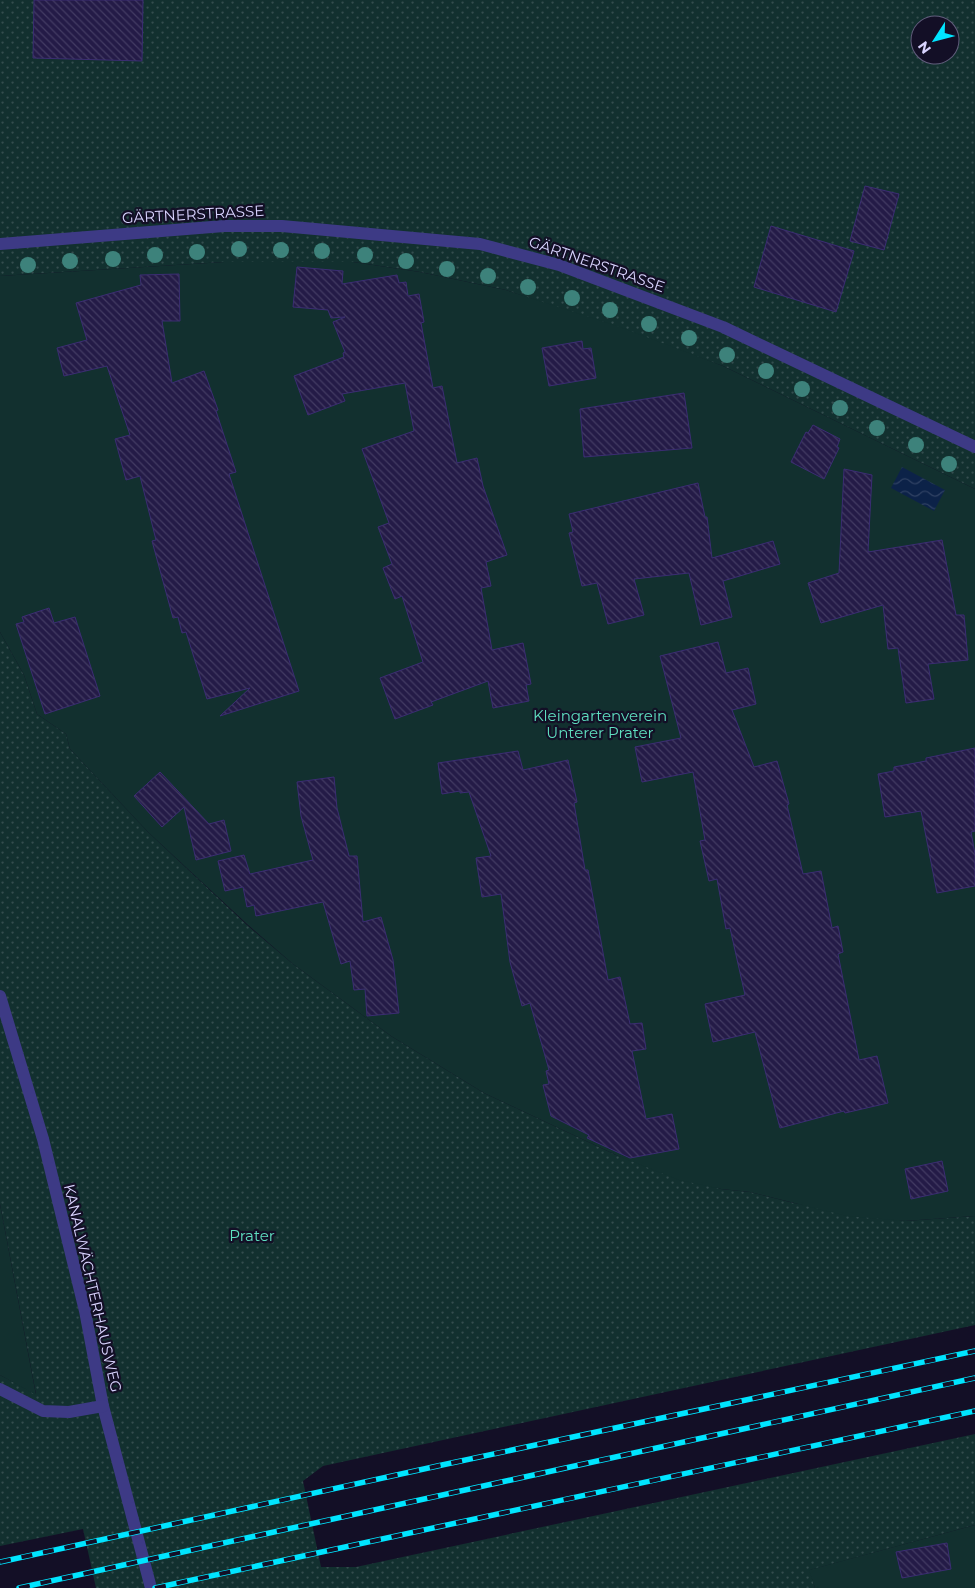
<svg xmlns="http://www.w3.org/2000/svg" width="975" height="1588" font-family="Montserrat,sans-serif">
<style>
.park{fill:url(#park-dots);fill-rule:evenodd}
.garden{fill:#12302f}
.water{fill:url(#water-waves)}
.building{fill:url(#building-back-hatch);stroke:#3b2d73}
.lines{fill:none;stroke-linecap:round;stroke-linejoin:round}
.minor{stroke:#3d3a85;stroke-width:12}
.rail-casing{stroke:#00e5ff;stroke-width:5.5}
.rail{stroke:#130f26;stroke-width:4;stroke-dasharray:11;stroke-linecap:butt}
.tree{fill:#3d827b}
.labels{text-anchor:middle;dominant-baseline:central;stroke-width:4.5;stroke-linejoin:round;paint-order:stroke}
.street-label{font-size:15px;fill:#d9d4ff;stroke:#130f26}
.park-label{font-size:15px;fill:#5fe0c0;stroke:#130f26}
</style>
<defs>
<pattern id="park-dots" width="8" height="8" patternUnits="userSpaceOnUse" patternTransform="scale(1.25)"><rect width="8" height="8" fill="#12302f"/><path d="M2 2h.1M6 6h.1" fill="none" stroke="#344d4e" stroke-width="1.8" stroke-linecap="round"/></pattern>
<pattern id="water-waves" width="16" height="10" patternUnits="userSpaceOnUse" patternTransform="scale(1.25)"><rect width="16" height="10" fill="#0c2248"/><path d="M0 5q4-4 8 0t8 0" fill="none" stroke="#2f4163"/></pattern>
<pattern id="building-back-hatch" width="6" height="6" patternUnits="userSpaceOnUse" patternTransform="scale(1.25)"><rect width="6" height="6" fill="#241b47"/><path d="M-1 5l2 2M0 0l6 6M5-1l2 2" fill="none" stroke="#433b63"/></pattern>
</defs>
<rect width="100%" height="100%" fill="#130f26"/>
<g class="park">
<path d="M0,0H975V489L723,366L506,290L420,272L353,262H224L0,276ZM920,25H950V55H920Z"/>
<path d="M0,632L24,675L37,714L66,734L70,749L148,832L247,925L293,964L391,1036L484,1093L616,1155L721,1189L750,1192L794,1203L905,1221L975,1216V1325L323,1466L303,1481L321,1567H356L975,1434V1525L810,1570L815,1588H96L83,1529L0,1546V1375L36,1394L0,1204Z"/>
</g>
<g class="garden">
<path d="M224,262H353L420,272L506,290L620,327L723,366L975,489V1216L905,1221L847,1216L750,1192L721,1189L679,1180L616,1155L484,1093L391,1036L293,964L248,925L148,832L70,749L66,734L37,714L24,675L0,632V276Z"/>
<path d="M0,1204L36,1395L0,1375Z"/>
<path d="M975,1525V1588H815L809,1570Z"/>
</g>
<path class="water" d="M902,467L945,490L934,511L891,488Z"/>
<g class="building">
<path d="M34,0H143L142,61L33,58Z"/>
<path d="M865,186L899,194L884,250L850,241Z"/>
<path d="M771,226L854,251L836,312L754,287Z"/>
<path d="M297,267L343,271L342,284L397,275L399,283L406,282L408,296L419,294L424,322L421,323L433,388L442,386L457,463L477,458L483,486L507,555L486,562L491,586L481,588L492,650L523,643L531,684L526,685L529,701L493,708L488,681L431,702L433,705L395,719L380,678L423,662L402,596L395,599L383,568L392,564L378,527L389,523L362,449L414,431L405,383L342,394L345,401L308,415L294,376L344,357L343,353L345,352L333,322L345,317L331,318L328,310L293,307Z"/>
<path d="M179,274L180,321H162L172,383L204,371L218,410L216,411L236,472L229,474L299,691L220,716L250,688L207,699L186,632L182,633L178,617L173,618L152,541L156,540L140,476L126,480L115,439L130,435L107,366L64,376L57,348L87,340L76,303L141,285L140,275Z"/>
<path d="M582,341L583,349L591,348L596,378L549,386L542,348Z"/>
<path d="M684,393L692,448L584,457L580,409Z"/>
<path d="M813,425L840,439L837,447L839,448L824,479L791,462L806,432L808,433Z"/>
<path d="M844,469L872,475L868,552L942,540L956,615H964L968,660L928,664L934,699L906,703L898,648L888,649L883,605L821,623L808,583L839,573Z"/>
<path d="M698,483L705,517H707L712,558L773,541L780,564L723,581L732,617L701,625L689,573L634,579L644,615L608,624L597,583L582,586L569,533L573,532L569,514Z"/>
<path d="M49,608L54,623L75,617L100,696L45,714L16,624L24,622L22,617Z"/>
<path d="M718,642L726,673L748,668L756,704L732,710L754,767L777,761L789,804L787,805L803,874L821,871L832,928L838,926L843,952L838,954L859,1060L877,1056L888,1103L845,1113L844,1111L780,1128L755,1032L713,1042L705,1004L745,995L730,928L726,929L717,879L709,881L700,841L705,840L693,772L642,782L635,747L681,738L660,656Z"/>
<path d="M975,748V831L971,832L975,854V886L937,893L921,811L885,817L878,774L894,771V767L926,761V758Z"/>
<path d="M518,751L523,770L568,760L577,802L574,803L585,870H588L608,980L620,977L630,1024L642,1023L646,1049L632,1051L646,1119L672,1114L679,1149L630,1158L587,1138L589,1135L551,1116L543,1085L549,1084L546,1071L549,1070L530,1003L522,1006L510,962L501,894L482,897L476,858L491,856L469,792L460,793V791L442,794L438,763Z"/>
<path d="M160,772L209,824L224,820L231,851L196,860L184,807L162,827L134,796Z"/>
<path d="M334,777L337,808L349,856H357L363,922L381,917L393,960L399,1013L367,1016L365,989L354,990L350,961L341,964L323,902L256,916L254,905L247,907L243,887L225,891L218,861L244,855L250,874L313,860L301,816L297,782Z"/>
<path d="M942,1161L948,1191L911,1199L905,1169Z"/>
<path d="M947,1543L951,1569L902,1578L896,1552Z"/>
</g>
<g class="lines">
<g class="minor">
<path d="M0,244L224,226H282L480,244L559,265L723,327L975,447"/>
<path d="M0,996L43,1139L85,1311L103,1406L151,1588"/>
<path d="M0,1389L43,1411L69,1412L103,1406"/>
</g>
<defs>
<g id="rail">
<path d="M0,1562L442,1465L975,1351"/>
<path d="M19,1588L975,1378"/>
<path d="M155,1588L975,1411"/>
</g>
</defs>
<use href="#rail" class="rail-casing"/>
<use href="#rail" class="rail"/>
</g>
<g class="tree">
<circle cx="239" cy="249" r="8"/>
<circle cx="281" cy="250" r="8"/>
<circle cx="322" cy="251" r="8"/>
<circle cx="197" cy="252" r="8"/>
<circle cx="155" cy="255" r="8"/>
<circle cx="365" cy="255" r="8"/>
<circle cx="113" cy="259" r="8"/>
<circle cx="70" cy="261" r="8"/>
<circle cx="406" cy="261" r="8"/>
<circle cx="28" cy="265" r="8"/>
<circle cx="447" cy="269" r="8"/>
<circle cx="488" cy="276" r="8"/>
<circle cx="528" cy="287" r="8"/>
<circle cx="572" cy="298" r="8"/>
<circle cx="610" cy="310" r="8"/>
<circle cx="649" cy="324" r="8"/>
<circle cx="689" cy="338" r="8"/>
<circle cx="727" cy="355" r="8"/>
<circle cx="766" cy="371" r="8"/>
<circle cx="802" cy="389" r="8"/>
<circle cx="840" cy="408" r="8"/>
<circle cx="877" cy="428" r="8"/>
<circle cx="916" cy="445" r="8"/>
<circle cx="949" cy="464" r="8"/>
</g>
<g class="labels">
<g class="street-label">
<text transform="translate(193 214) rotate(-3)">GÄRTNERSTRASSE</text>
<text transform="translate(597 264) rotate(19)">GÄRTNERSTRASSE</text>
<text transform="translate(93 1288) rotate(77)">KANALWÄCHTERHAUSWEG</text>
</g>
<g class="park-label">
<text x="600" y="715">Kleingartenverein<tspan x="600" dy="17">Unterer Prater</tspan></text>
<text x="252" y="1235">Prater</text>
</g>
</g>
<g transform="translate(935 40) rotate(234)"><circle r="24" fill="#130f26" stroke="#625e7d"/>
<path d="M0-4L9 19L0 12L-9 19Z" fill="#00e5ff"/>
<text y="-8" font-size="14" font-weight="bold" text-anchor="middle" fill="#d9d4ff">N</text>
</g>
</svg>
